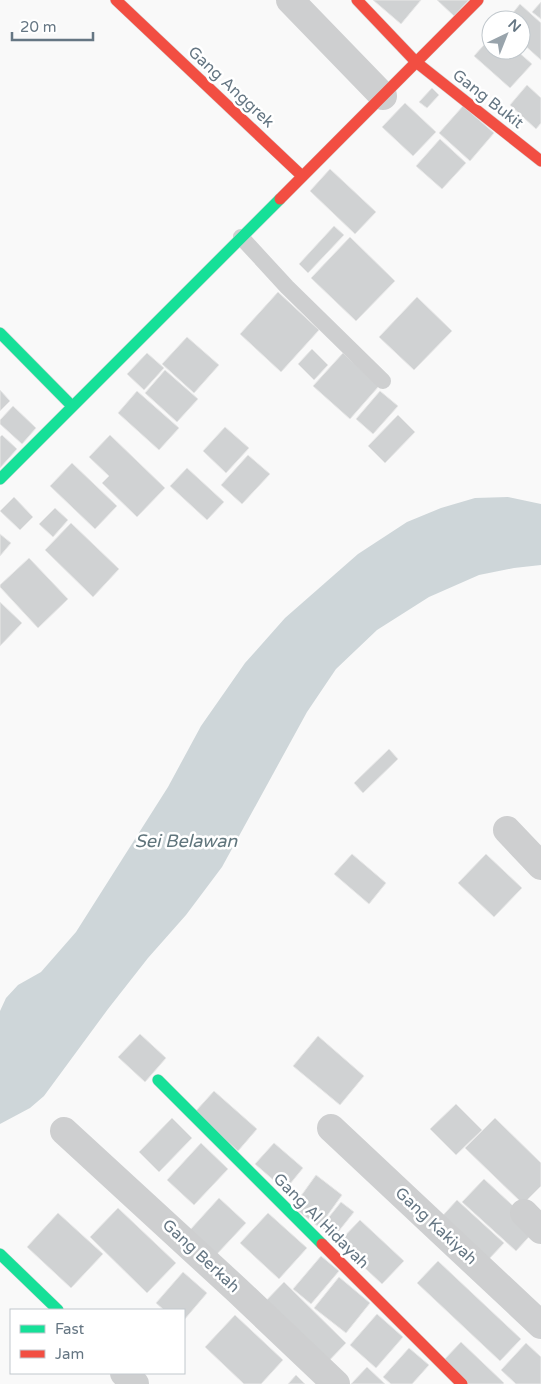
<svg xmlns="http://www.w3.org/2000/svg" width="541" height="1384" font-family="'Varela Round',sans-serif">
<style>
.water{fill:#ced6d9}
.building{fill:#d0d2d3;stroke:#e8e8e8}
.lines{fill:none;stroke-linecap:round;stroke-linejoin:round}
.fast-casing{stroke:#d5d6d7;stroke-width:12}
.jam-casing{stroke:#d5d6d7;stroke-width:12}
.lane{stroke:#cecfd0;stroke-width:16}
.street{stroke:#cecfd0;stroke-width:28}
.fast{stroke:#16e098;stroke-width:11}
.jam{stroke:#f24e42;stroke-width:11}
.labels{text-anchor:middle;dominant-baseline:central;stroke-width:5;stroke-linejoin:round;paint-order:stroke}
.street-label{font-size:16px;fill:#657683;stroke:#fff}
.water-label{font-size:18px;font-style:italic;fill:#60757c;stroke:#fff}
</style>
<rect width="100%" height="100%" fill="#f9f9f9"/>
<path class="water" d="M508,497L541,504V565L514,568L479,575L429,597L377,630L336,669L307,712L222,867L186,915L148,958L108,1009L44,1096L30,1108L0,1124V1011L6,998L18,985L41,972L76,932L168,787L201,726L245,663L285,618L358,554L407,522L441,508L475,498Z"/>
<g class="building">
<path d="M373,0H421L401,24Z"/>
<path d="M437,0H469L454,16Z"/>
<path d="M541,2V19L532,12Z"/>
<path d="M520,4L541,23V60L521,42V20H507Z"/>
<path d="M491,37V50H516L532,64L510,88L474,56Z"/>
<path d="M527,85L541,98V123L536,129L510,105Z"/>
<path d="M432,88L439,95L427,108L419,102Z"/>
<path d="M405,103L436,132L413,156L382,127Z"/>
<path d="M463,106L494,133L470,161L439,133Z"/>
<path d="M440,139L466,163L442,189L416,166Z"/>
<path d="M330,169L376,212L355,234L310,191Z"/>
<path d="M334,226L344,235L308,273L299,264Z"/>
<path d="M350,237L395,281L356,321L311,278Z"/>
<path d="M278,292L319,330L281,372L240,334Z"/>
<path d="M417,297L452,331L414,370L379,337Z"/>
<path d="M187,337L219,365L194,393L162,364Z"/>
<path d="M312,349L328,365L314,380L298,364Z"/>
<path d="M147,353L164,368L144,390L127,374Z"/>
<path d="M343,353L379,386L350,419L313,386Z"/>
<path d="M165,370L198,399L177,422L145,393Z"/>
<path d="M0,390L10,401L0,411Z"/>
<path d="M137,391L179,428L159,450L118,413Z"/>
<path d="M380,391L398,406L373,434L356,419Z"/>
<path d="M13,406L36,428L22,444L0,424V420Z"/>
<path d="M398,415L415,432L385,463L368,446Z"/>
<path d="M225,427L249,448L226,473L203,451Z"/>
<path d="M2,435L17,449L0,468V437Z"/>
<path d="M110,435L165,488L137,517L102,483L109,476L89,457Z"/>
<path d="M248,455L270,474L242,504L221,485Z"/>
<path d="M72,463L117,506L95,529L50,486Z"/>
<path d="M187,468L224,502L207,520L170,486Z"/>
<path d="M14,497L33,517L20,530L0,511Z"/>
<path d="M55,508L68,520L53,537L39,524Z"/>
<path d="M71,523L119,569L93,597L45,550Z"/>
<path d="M0,534L11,543L0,556Z"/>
<path d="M29,558L68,599L38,628L0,587V585Z"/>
<path d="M0,602L22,623L0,646Z"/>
<path d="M389,749L398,759L363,793L354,783Z"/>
<path d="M352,854L386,883L369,904L334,874Z"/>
<path d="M486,854L522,888L494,917L458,883Z"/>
<path d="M140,1034L166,1058L145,1082L118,1057Z"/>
<path d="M318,1036L364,1076L340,1105L293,1066Z"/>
<path d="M214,1091L257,1129L238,1151L195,1112Z"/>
<path d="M456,1104L482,1130L456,1155L430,1129Z"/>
<path d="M172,1118L192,1138L159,1172L139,1152Z"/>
<path d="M495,1118L541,1163V1186L523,1204L465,1148Z"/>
<path d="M201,1143L228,1169L194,1205L167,1180Z"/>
<path d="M274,1143L303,1168L285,1190L255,1164Z"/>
<path d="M316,1175L342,1195L319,1227L293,1207Z"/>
<path d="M484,1179L537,1228L516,1251L462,1202Z"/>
<path d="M219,1198L246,1223L216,1255L190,1230Z"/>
<path d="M457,1200L504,1243L488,1260L436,1223Z"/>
<path d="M341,1202L354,1212L334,1237L321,1227Z"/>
<path d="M118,1208L176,1263L147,1293L90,1237Z"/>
<path d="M58,1213L103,1254L71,1288L27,1247Z"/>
<path d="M268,1213L307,1248L279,1279L240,1243Z"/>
<path d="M360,1220L404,1261L382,1284L338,1243Z"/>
<path d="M321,1256L339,1271L311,1304L293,1289Z"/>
<path d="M438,1261L521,1339L500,1361L417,1283Z"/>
<path d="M183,1272L207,1293L184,1320V1310H164L156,1303Z"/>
<path d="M339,1277L370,1303L346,1333L314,1308Z"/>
<path d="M284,1282L346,1343L322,1368L260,1307Z"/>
<path d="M377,1314L403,1337L376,1368L350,1345Z"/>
<path d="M235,1315L283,1360L261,1384H244L205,1347Z"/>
<path d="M461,1342L504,1383L503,1384H467L443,1361Z"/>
<path d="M526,1343L541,1357V1384H516L501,1370Z"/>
<path d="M409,1348L429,1365L412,1384H391L383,1377Z"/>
<path d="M367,1367L385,1384H351Z"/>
<path d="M296,1375L305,1384H288Z"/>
</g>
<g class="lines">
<defs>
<g id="fast">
<path d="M0,333L72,406"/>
<path d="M0,479L280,199"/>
<path d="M158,1080L322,1244"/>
<path d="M0,1254L58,1310"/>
</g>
<g id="jam">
<path d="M116,0L302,176"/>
<path d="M357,0L416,62L541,161"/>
<path d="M280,199L478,0"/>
<path d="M322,1244L462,1384"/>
</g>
</defs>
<use href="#fast" class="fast-casing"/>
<use href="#jam" class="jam-casing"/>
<path class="lane" d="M241,237L287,287L383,381"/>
<g class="street">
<path d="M290,0L383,96"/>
<path d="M507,830L541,866"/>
<path d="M331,1128L541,1325"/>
<path d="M64,1131L237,1290L336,1384"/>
<path d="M524,1213L541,1230"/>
<path d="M124,1373L135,1384"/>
</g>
<use href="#fast" class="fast"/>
<use href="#jam" class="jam"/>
</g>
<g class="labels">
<g class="street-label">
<text transform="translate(231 87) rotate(43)">Gang Anggrek</text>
<text transform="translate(488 99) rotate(38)">Gang Bukit</text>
<text transform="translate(321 1221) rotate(45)">Gang Al Hidayah</text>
<text transform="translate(436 1226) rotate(43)">Gang Kakiyah</text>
<text transform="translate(201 1256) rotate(43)">Gang Berkah</text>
</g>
<g class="water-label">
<text x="186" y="841">Sei Belawan</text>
</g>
</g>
<rect x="10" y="1309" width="175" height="65" fill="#ffffff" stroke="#c1c8cd"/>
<rect x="20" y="1325" width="25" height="8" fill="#16e098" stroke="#c1c8cd"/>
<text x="55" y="1334" font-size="15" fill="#657683">Fast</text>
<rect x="20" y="1350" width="25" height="8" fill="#f24e42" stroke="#c1c8cd"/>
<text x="55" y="1359" font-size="15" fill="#657683">Jam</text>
<g transform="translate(506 35) rotate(43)"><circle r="24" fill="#ffffff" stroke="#c1c8cd"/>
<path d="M0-4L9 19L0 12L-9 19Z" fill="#99a4ac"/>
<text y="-8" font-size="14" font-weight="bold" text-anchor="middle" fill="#657683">N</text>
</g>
<path d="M12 32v8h81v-8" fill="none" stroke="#657683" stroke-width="2.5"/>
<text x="20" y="32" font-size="15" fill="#657683" stroke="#ffffff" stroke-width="4" paint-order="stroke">20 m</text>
</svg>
